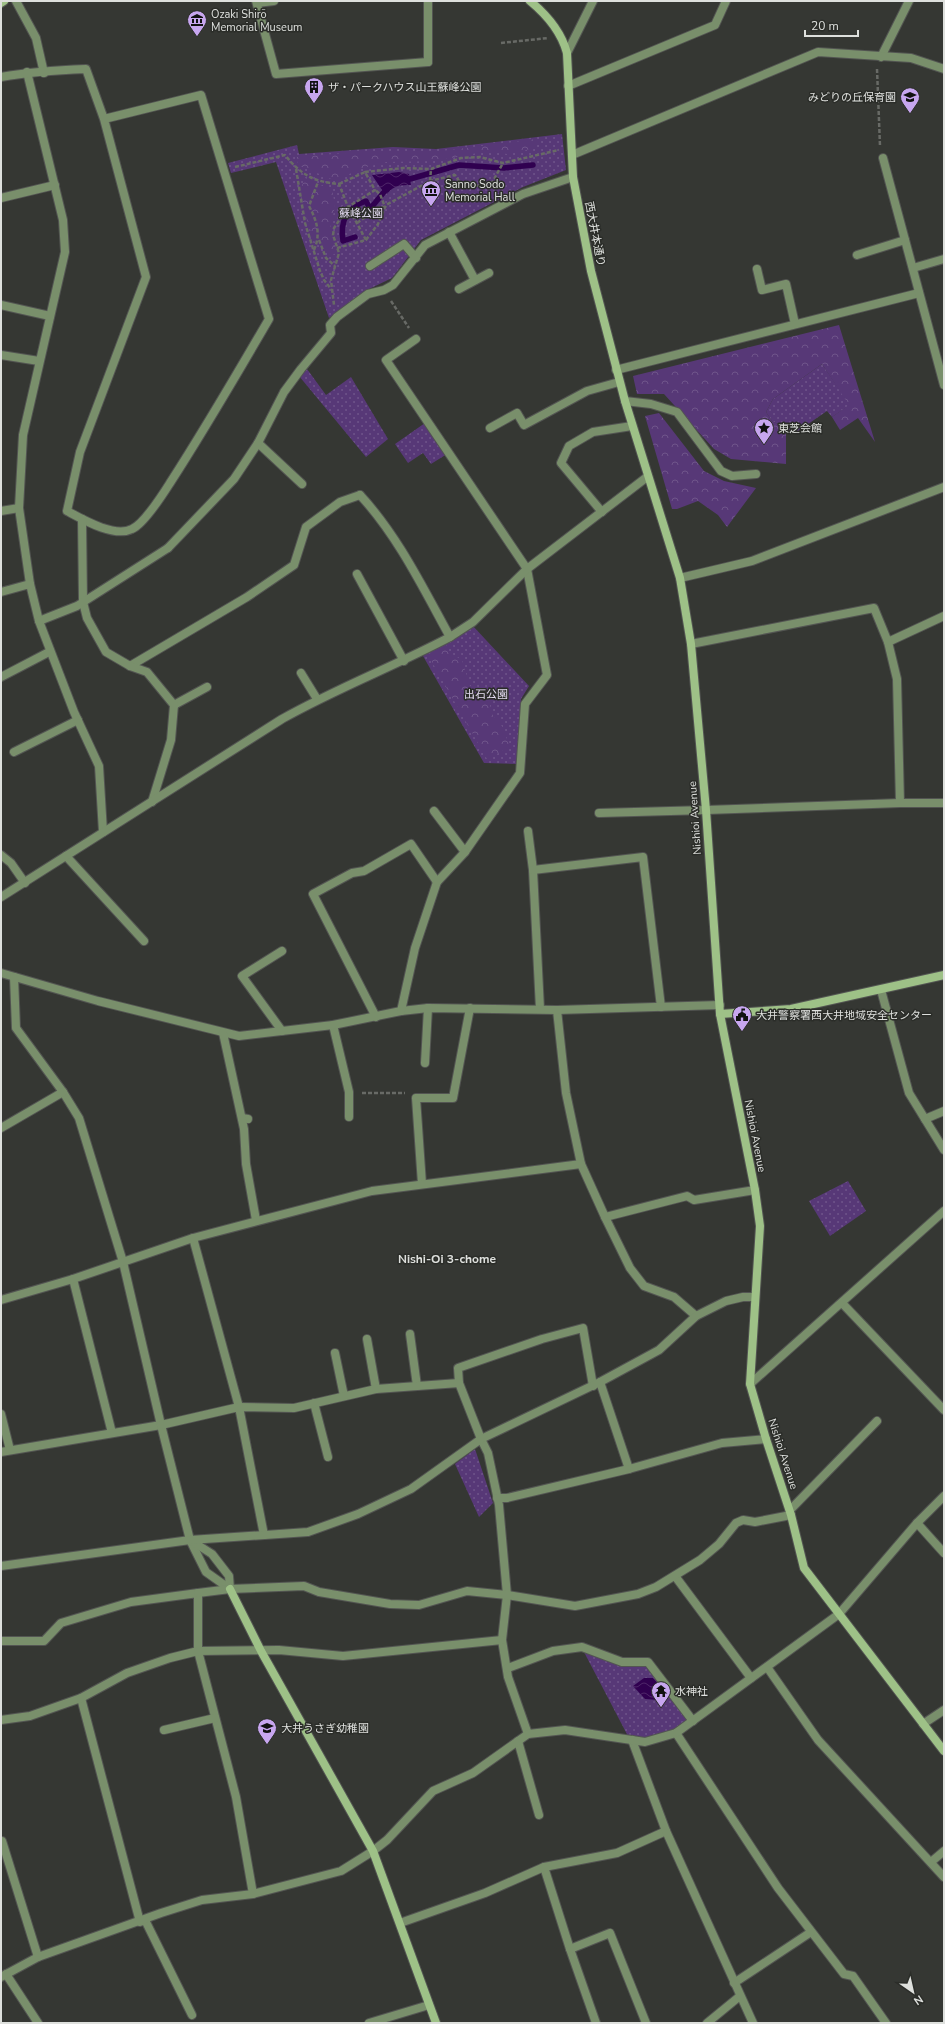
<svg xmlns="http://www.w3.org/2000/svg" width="945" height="2024" font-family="'Nunito Sans','Noto Sans JP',sans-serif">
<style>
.green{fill:url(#green-dots)}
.forest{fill:url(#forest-crowns)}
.water{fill:url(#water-waves)}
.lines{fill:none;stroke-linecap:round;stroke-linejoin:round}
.stream{stroke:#300050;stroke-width:5.5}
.lane-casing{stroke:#535552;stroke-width:10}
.street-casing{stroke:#535552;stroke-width:10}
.secondary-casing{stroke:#535552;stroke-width:10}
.path{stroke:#686a66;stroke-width:2.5;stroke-dasharray:4 2;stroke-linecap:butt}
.lane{stroke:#798f6b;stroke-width:8}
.street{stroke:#798f6b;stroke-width:8}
.secondary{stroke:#9ec187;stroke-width:8}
.labels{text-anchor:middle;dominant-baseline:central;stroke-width:3;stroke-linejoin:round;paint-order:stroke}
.poi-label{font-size:11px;fill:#dee0dd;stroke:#2b2d29;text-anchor:start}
.park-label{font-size:11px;fill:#e3daf0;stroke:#2b2d29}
.street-label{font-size:11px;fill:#dee0dd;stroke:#2b2d29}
.neighbourhood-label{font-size:12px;font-weight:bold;fill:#dee0dd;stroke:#2b2d29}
</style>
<defs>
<pattern id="green-dots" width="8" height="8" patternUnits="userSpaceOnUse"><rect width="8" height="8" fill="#573877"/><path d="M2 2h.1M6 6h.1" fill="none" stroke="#6f548a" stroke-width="1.8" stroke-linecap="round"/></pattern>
<pattern id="forest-crowns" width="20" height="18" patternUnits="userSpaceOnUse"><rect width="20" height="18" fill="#573877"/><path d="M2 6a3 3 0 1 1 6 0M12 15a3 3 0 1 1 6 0" fill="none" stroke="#6f548a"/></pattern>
<pattern id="water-waves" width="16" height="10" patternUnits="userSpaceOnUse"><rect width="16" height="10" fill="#300050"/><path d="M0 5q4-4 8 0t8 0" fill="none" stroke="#4e2569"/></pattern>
</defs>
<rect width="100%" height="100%" fill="#353733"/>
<g class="green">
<path d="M562,134L566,170L523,187L421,240L392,278L367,290L329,318L276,162L231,173L228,163L297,145L299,154L393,147L436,149Z"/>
<path d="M822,364L850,405L832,417L827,411L795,433L772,421L766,412L773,399Z"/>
<path d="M307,369L326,395L351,377L388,439L366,457L299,376Z"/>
<path d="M425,423L447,454L431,464L423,453L408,463L395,444Z"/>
<path d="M472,625L529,686L521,699L517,764L484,763L423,656Z"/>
<path d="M848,1181L866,1211L830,1236L809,1201Z"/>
<path d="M475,1449L493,1503L479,1517L455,1464Z"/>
<path d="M584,1652L645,1663L693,1721C674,1735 654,1744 630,1740Z"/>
</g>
<g class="forest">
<path d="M537,139L536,148L507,154L488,151L435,161L386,162L359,169L336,181L298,165L296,157L371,151H441Z"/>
<path d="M305,178L332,189L335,206L330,229L335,254L330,255L314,241L306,217L300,190Z"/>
<path d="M839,325L875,442L858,418L840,430L832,417L849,405L822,364L773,399L766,412L772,421L786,428V464L731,459L714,449L664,394H637L633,376Z"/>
<path d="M659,413L704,471L724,481L756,488L727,527L718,515L698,501L677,509H672L645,416Z"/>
<path d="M445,642L450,653L462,660L470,686L493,693L489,702L493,716L500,721L510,747L487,759L428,655Z"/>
</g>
<g class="water">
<path d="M399,172L409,174L411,185C401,185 394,185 387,194L382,190L372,175Z"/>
<path d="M644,1678H653L664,1690L658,1700L645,1699L633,1686Z"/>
</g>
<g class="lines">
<g class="stream">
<path d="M410,179L459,165L504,168L533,165"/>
<path d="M355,237L343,241C340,221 346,208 366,201L370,209L384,192"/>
</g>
<defs>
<g id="lane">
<path d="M428,62V1"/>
<path d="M568,86L715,25L726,1"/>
<path d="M1,198L55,185"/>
<path d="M449,232L475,280"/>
<path d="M857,255L905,240"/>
<path d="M370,266L404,244L416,258"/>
<path d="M913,268L944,259"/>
<path d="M757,269L762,290L786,284L795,324"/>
<path d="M459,289L489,273"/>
<path d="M1,305L50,316"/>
<path d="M416,339L386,360L527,569L547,675L525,704L520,773L465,852L434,811"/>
<path d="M1,355L39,361"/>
<path d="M616,370L919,293"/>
<path d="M625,401L651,404L677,412L721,471L732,476L756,474"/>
<path d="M490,428L517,413L524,425L587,391L619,382"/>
<path d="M258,443L302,484"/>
<path d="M1,511L19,508"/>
<path d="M602,512L561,463L569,446L593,432L632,426"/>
<path d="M168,548L234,479L258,443L284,392L301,369L331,333L330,325L337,317L368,294L384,290L393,285L425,245L523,194L573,177"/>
<path d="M357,574L404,661"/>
<path d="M450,637L473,622L527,569L647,477"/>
<path d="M888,642L944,616"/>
<path d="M130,666L247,597L294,565L306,527L340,502L360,495"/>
<path d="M301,673L317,699"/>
<path d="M1,677L49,652"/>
<path d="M174,705L207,687"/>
<path d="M14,752L78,720"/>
<path d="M599,813L706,810"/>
<path d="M528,831L533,870L540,1009"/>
<path d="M1,855L11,863L25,883"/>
<path d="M66,856L144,941"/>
<path d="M533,870L643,857L661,1007"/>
<path d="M557,1010L566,1093L581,1164L605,1217L630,1268L644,1286L674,1297L696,1316"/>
<path d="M376,1017L313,894L352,873L364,871L411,844L437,882"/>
<path d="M333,1025L349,1092V1117"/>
<path d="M282,1031L242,976L282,951"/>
<path d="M425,1063L428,1008"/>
<path d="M242,1118L248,1119"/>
<path d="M925,1119L944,1111"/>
<path d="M422,1184L416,1098H453L470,1008"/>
<path d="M605,1217L687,1196L694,1200L755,1190"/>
<path d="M193,1238L239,1407L264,1535"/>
<path d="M73,1279L112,1433"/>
<path d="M410,1334L417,1386"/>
<path d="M367,1339L376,1389"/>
<path d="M335,1353L344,1396"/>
<path d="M600,1382L629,1469"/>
<path d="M314,1403L328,1457"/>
<path d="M1,1414L10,1450"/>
<path d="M481,1439L488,1453L499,1505L507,1595L502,1640L508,1677L528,1734"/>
<path d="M1,1452L161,1425"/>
<path d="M497,1498H507L629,1469L722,1443L766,1439"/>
<path d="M790,1510L877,1421"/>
<path d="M675,1576L751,1678"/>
<path d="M1,1641H44L61,1623L131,1602L198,1593V1651L236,1797L253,1894"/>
<path d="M767,1667L818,1740L944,1877"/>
<path d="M508,1668L553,1651L582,1647L622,1662H648L693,1721"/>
<path d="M81,1698L140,1922"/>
<path d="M1,1720L30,1716L81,1698L127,1673L170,1658L198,1651L279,1650L343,1656L502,1640"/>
<path d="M164,1730L215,1718"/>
<path d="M676,1733L778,1888L844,1974L853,1976L886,2023"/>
<path d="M518,1741L539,1815"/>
<path d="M2,1841L38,1957"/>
<path d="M931,1862L944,1851"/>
<path d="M544,1867L570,1949L596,2023"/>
<path d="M145,1920L192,2015"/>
<path d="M400,1923L485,1893L544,1867L617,1853L666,1831"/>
<path d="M570,1949L610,1933L646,2023"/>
<path d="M734,1983L811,1932"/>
<path d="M369,2023L429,2005"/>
<path d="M707,2023L740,1996"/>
</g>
<g id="street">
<path d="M16,1L36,38L44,73"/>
<path d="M256,1L276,74L428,62"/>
<path d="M257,3L274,1"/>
<path d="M567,53L593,1"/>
<path d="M881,57L909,1"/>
<path d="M27,72L63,220L65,252L23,435L19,508L30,584L39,621L74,712L99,766L103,832"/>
<path d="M1,77C29,72 58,70 86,69L104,119L146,277L80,452L67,511C82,519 114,538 132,529C144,524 163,494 170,483C205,429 237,374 269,319L201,95L104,119"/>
<path d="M572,155L818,52L911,58L944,69"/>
<path d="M883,158L944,385"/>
<path d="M82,519L83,602L87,618L106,652L130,666L147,672L174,705L171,740L152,802"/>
<path d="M680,578L752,561L944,487"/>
<path d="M1,592L30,584"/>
<path d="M39,621L77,606L168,548"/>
<path d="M691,644L874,608L888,642L897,679L900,803"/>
<path d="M706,810L900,803H944"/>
<path d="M1,897L282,719C337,688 395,666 450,637C423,588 398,536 360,495"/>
<path d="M1,973L98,1001L239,1036L333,1025L401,1011L428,1008L557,1010L720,1005"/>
<path d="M14,977L16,1028L63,1092L79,1118L123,1262L161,1425L190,1540L206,1572L230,1589"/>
<path d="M881,990L909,1093L944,1150"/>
<path d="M401,1011L415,948L437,882L465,852"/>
<path d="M223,1033L244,1129L246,1164L256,1220"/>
<path d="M1,1128L63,1092"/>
<path d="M1,1300L73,1279L193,1238L372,1191L581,1164"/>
<path d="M842,1303L944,1410"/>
<path d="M459,1383L458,1368L542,1339L583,1328L593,1386"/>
<path d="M750,1384L944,1211"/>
<path d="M161,1425L239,1407L294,1408L376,1389L459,1383L481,1439"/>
<path d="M917,1523L944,1553"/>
<path d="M190,1540L212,1554L229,1576L230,1589"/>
<path d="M1,1566L190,1540L308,1532L358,1514L411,1489L481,1439L600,1382L659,1350L696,1316L726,1301L743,1297H754"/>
<path d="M198,1593L230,1589L304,1586L319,1592L390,1604L419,1605L467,1591L507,1595L575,1606L638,1594L656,1587L700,1560L719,1544L736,1523L743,1520L755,1522L791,1515"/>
<path d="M923,1724L944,1710"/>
<path d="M632,1740L666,1831L753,2023"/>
<path d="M6,1974L38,2023"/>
<path d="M1,1977L38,1957L161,1913L202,1900L253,1894L341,1871L373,1851L387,1840L433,1791L473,1773L528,1734L565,1730L645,1742L676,1733L839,1614L917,1523L944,1496"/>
</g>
<g id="secondary">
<path d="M530,1C547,15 561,31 567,53L573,177L591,271L625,401L680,578L691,644L706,810L720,1014L755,1190L760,1226L750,1384L766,1439L791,1515L804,1568L944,1751"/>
<path d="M1,3L4,1"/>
<path d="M720,1014L791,1009L944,975"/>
<path d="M230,1589L261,1651L373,1851L436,2023"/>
</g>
</defs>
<use href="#lane" class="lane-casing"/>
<use href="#street" class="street-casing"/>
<use href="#secondary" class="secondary-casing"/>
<g class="path">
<path d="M501,43L548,38"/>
<path d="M877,69L880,146"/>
<path d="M235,167L285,155C301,175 314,182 339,184L348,207L334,228L333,235L339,253L331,280L334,305"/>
<path d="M296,169L305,223L320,271L324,280L331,289"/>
<path d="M430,181L431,169"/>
<path d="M339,184L365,172"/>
<path d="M357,223L380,207H385L380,194L375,190"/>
<path d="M319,240L326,258L335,266"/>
<path d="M366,240L348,207L375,190L365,172L403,168L431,169L461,158L480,157L503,163L559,150"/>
<path d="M337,248L366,240L378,224L386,205L430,181L455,175L463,187L475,185L489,188L503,163"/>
<path d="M314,250C321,234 317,221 309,206L318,182"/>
<path d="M391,301L409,328"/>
<path d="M362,1093H405"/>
</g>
<use href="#lane" class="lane"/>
<use href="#street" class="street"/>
<use href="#secondary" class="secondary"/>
</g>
<defs>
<symbol id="museum-pin" viewBox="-11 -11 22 30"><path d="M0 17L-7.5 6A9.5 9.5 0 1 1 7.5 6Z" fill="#c7a6ef" stroke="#2b2d29"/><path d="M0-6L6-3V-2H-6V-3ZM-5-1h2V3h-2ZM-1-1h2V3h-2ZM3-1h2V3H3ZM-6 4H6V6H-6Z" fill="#111"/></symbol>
<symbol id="building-pin" viewBox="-11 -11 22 30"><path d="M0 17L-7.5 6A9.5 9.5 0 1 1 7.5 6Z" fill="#c7a6ef" stroke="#2b2d29"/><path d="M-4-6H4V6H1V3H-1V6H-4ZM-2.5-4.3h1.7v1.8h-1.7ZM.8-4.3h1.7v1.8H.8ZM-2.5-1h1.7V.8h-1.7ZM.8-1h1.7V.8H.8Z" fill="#111"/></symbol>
<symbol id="school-pin" viewBox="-11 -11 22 30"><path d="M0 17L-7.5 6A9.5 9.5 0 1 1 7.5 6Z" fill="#c7a6ef" stroke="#2b2d29"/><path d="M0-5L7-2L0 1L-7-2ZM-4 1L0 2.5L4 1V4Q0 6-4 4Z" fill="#111"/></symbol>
<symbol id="sight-pin" viewBox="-11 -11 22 30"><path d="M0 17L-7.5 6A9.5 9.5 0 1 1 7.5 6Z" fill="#c7a6ef" stroke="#2b2d29"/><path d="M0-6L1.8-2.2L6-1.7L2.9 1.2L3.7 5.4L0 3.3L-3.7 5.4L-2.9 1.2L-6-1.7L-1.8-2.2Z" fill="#111"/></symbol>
<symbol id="civic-pin" viewBox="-11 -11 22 30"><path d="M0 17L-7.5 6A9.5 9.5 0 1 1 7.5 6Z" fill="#c7a6ef" stroke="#2b2d29"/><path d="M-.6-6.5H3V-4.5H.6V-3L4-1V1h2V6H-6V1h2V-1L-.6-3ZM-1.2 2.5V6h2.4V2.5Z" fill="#111"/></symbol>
<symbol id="temple-pin" viewBox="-11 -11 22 30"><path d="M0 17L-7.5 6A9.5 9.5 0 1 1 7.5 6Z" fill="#c7a6ef" stroke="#2b2d29"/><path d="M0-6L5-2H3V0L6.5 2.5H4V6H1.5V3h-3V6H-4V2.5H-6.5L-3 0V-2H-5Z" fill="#111"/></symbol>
</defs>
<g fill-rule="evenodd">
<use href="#museum-pin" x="186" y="9" width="22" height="30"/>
<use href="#building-pin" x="303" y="76" width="22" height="30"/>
<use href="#school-pin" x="899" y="86" width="22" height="30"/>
<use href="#museum-pin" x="420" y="179" width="22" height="30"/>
<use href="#sight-pin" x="753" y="417" width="22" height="30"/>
<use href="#civic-pin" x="731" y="1004" width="22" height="30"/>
<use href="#temple-pin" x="650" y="1680" width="22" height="30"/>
<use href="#school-pin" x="256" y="1717" width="22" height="30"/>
</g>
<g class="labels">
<g class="poi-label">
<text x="211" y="14">Ozaki Shirō<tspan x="211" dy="13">Memorial Museum</tspan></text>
<text x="328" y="87">ザ・パークハウス山王蘇峰公園</text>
<text x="896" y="97" text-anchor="end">みどりの丘保育園</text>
<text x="445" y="184">Sanno Sodo<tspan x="445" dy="13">Memorial Hall</tspan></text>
<text x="778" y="428">東芝会館</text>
<text x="756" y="1015">大井警察署西大井地域安全センター</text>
<text x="675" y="1691">水神社</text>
<text x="281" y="1728">大井うさぎ幼稚園</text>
</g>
<g class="park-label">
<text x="361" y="213">蘇峰公園</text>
<text x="486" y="694">出石公園</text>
</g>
<g class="street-label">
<text transform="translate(595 234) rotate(79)">西大井本通り</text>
<text transform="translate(695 818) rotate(-94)">Nishioi Avenue</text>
<text transform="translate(755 1136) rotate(79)">Nishioi Avenue</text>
<text transform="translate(783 1454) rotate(72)">Nishioi Avenue</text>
</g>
<g class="neighbourhood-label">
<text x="447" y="1259">Nishi-Oi 3-chome</text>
</g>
</g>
<rect width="945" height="2024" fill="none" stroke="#dee0dd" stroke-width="4"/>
<g transform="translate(913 1992) rotate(146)" stroke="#2b2d29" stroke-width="3" paint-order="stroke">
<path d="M0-3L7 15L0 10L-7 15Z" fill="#dee0dd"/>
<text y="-6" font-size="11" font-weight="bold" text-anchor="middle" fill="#dee0dd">N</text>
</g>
<path d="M805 30v6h53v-6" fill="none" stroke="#dee0dd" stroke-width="2"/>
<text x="811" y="30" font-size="12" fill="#dee0dd" stroke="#2b2d29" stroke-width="3" paint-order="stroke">20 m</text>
</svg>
